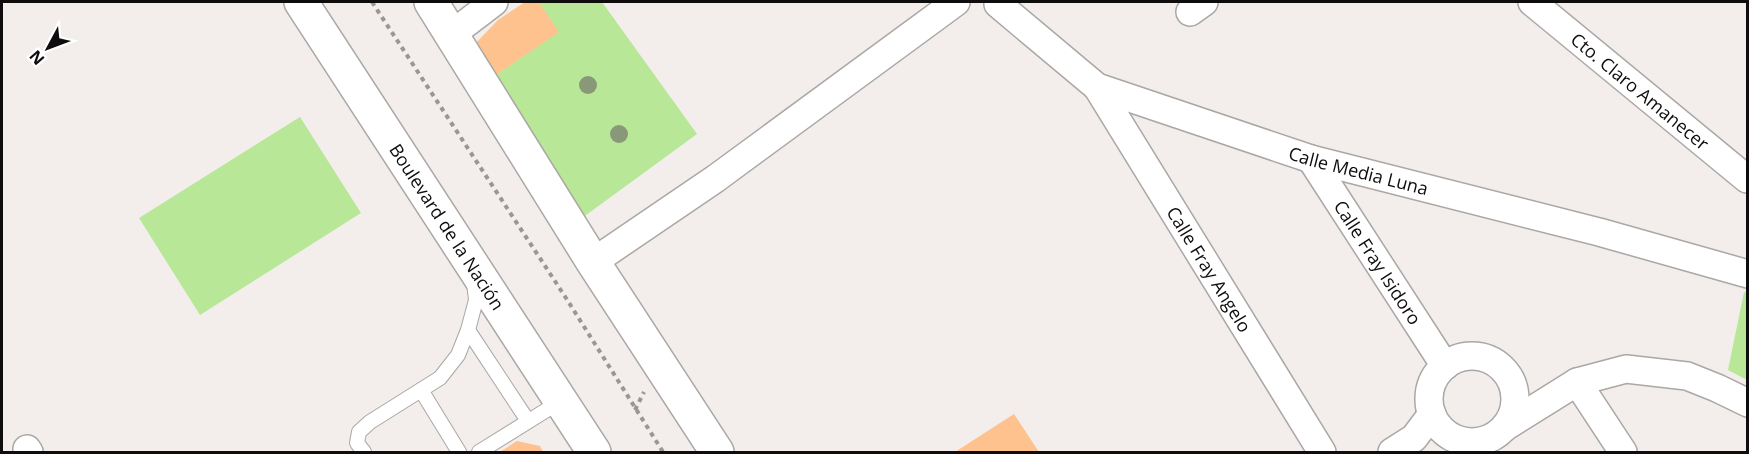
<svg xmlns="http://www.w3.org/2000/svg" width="1749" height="454" font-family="'Open Sans',sans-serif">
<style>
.green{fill:#b7e797}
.building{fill:#fec28e}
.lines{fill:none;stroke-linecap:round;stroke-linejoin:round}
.lane-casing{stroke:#aaa7a4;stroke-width:16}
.street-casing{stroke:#aaa7a4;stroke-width:30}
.secondary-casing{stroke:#aaa7a4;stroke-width:36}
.path{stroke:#999694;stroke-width:4;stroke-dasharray:4.5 4.5;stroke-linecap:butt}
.lane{stroke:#fff;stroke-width:14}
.street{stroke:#fff;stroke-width:27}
.secondary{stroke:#fff;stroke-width:33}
.tree{fill:#899878}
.labels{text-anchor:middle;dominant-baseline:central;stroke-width:5;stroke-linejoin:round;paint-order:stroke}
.street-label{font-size:18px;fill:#0e0c0c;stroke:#fff}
</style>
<rect width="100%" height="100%" fill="#f3eeec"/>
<g class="green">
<path d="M539,2H602L697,134L582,218L490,79L558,32Z"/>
<path d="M300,117L361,213L200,315L139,218Z"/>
<path d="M1744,292L1748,293L1747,380L1728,370Z"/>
</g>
<g class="building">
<path d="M525,2H539L559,32L490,79L473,46L498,20Z"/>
<path d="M1014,414L1039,452H955Z"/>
<path d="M517,441L540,446L543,452H500Z"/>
</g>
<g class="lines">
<defs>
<g id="lane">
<path d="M468,330L528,421"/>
<path d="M421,390L459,452"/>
<path d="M364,452L357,443L359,432L370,422L440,378L458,355L468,330L476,300L474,283"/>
<path d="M479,452L561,401"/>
</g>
<g id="street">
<path id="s1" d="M1532,2L1747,179"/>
<path id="s2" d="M998,4L1097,87L1311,159L1599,232L1748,274"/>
<path d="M1190,12L1204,2"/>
<path d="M452,34L494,2"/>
<path id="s3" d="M1097,87L1322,452"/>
<path id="s4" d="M1311,159L1445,366"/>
<path d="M593,262L715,179L956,2"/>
<circle cx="1472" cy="399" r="43"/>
<path d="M1577,382L1623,452"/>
<path d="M1505,427L1577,382L1626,369L1687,376L1717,388L1748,403"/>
<path d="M27,449L29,452"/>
<path d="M1392,452L1414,438L1432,414"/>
</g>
<g id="secondary">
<path id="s5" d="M301,2L594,452"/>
<path d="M431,2L593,262L717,452"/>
</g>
</defs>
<use href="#lane" class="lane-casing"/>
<use href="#street" class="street-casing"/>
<use href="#secondary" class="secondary-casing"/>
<g class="path">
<path d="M372,2L566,298L663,452"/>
<path d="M635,410L644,392"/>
</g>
<use href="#lane" class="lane"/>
<use href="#street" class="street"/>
<use href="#secondary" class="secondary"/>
</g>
<g class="tree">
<circle cx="588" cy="85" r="9"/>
<circle cx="619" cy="134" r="9"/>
</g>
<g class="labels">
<g class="street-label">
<text stroke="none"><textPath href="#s1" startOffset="140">Cto. Claro Amanecer</textPath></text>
<text stroke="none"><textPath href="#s2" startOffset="404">Calle Media Luna</textPath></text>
<text stroke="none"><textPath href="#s5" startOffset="268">Boulevard de la Nación</textPath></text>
<text stroke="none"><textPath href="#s4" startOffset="123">Calle Fray Isidoro</textPath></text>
<text stroke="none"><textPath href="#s3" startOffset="214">Calle Fray Angelo</textPath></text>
</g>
</g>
<rect width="1749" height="454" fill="none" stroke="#0e0c0c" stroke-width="6"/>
<g transform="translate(48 48) rotate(229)" stroke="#ffffff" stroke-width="4.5" paint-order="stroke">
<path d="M0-4.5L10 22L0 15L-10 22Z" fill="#0e0c0c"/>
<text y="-9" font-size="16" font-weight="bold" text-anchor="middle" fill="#0e0c0c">N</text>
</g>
</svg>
